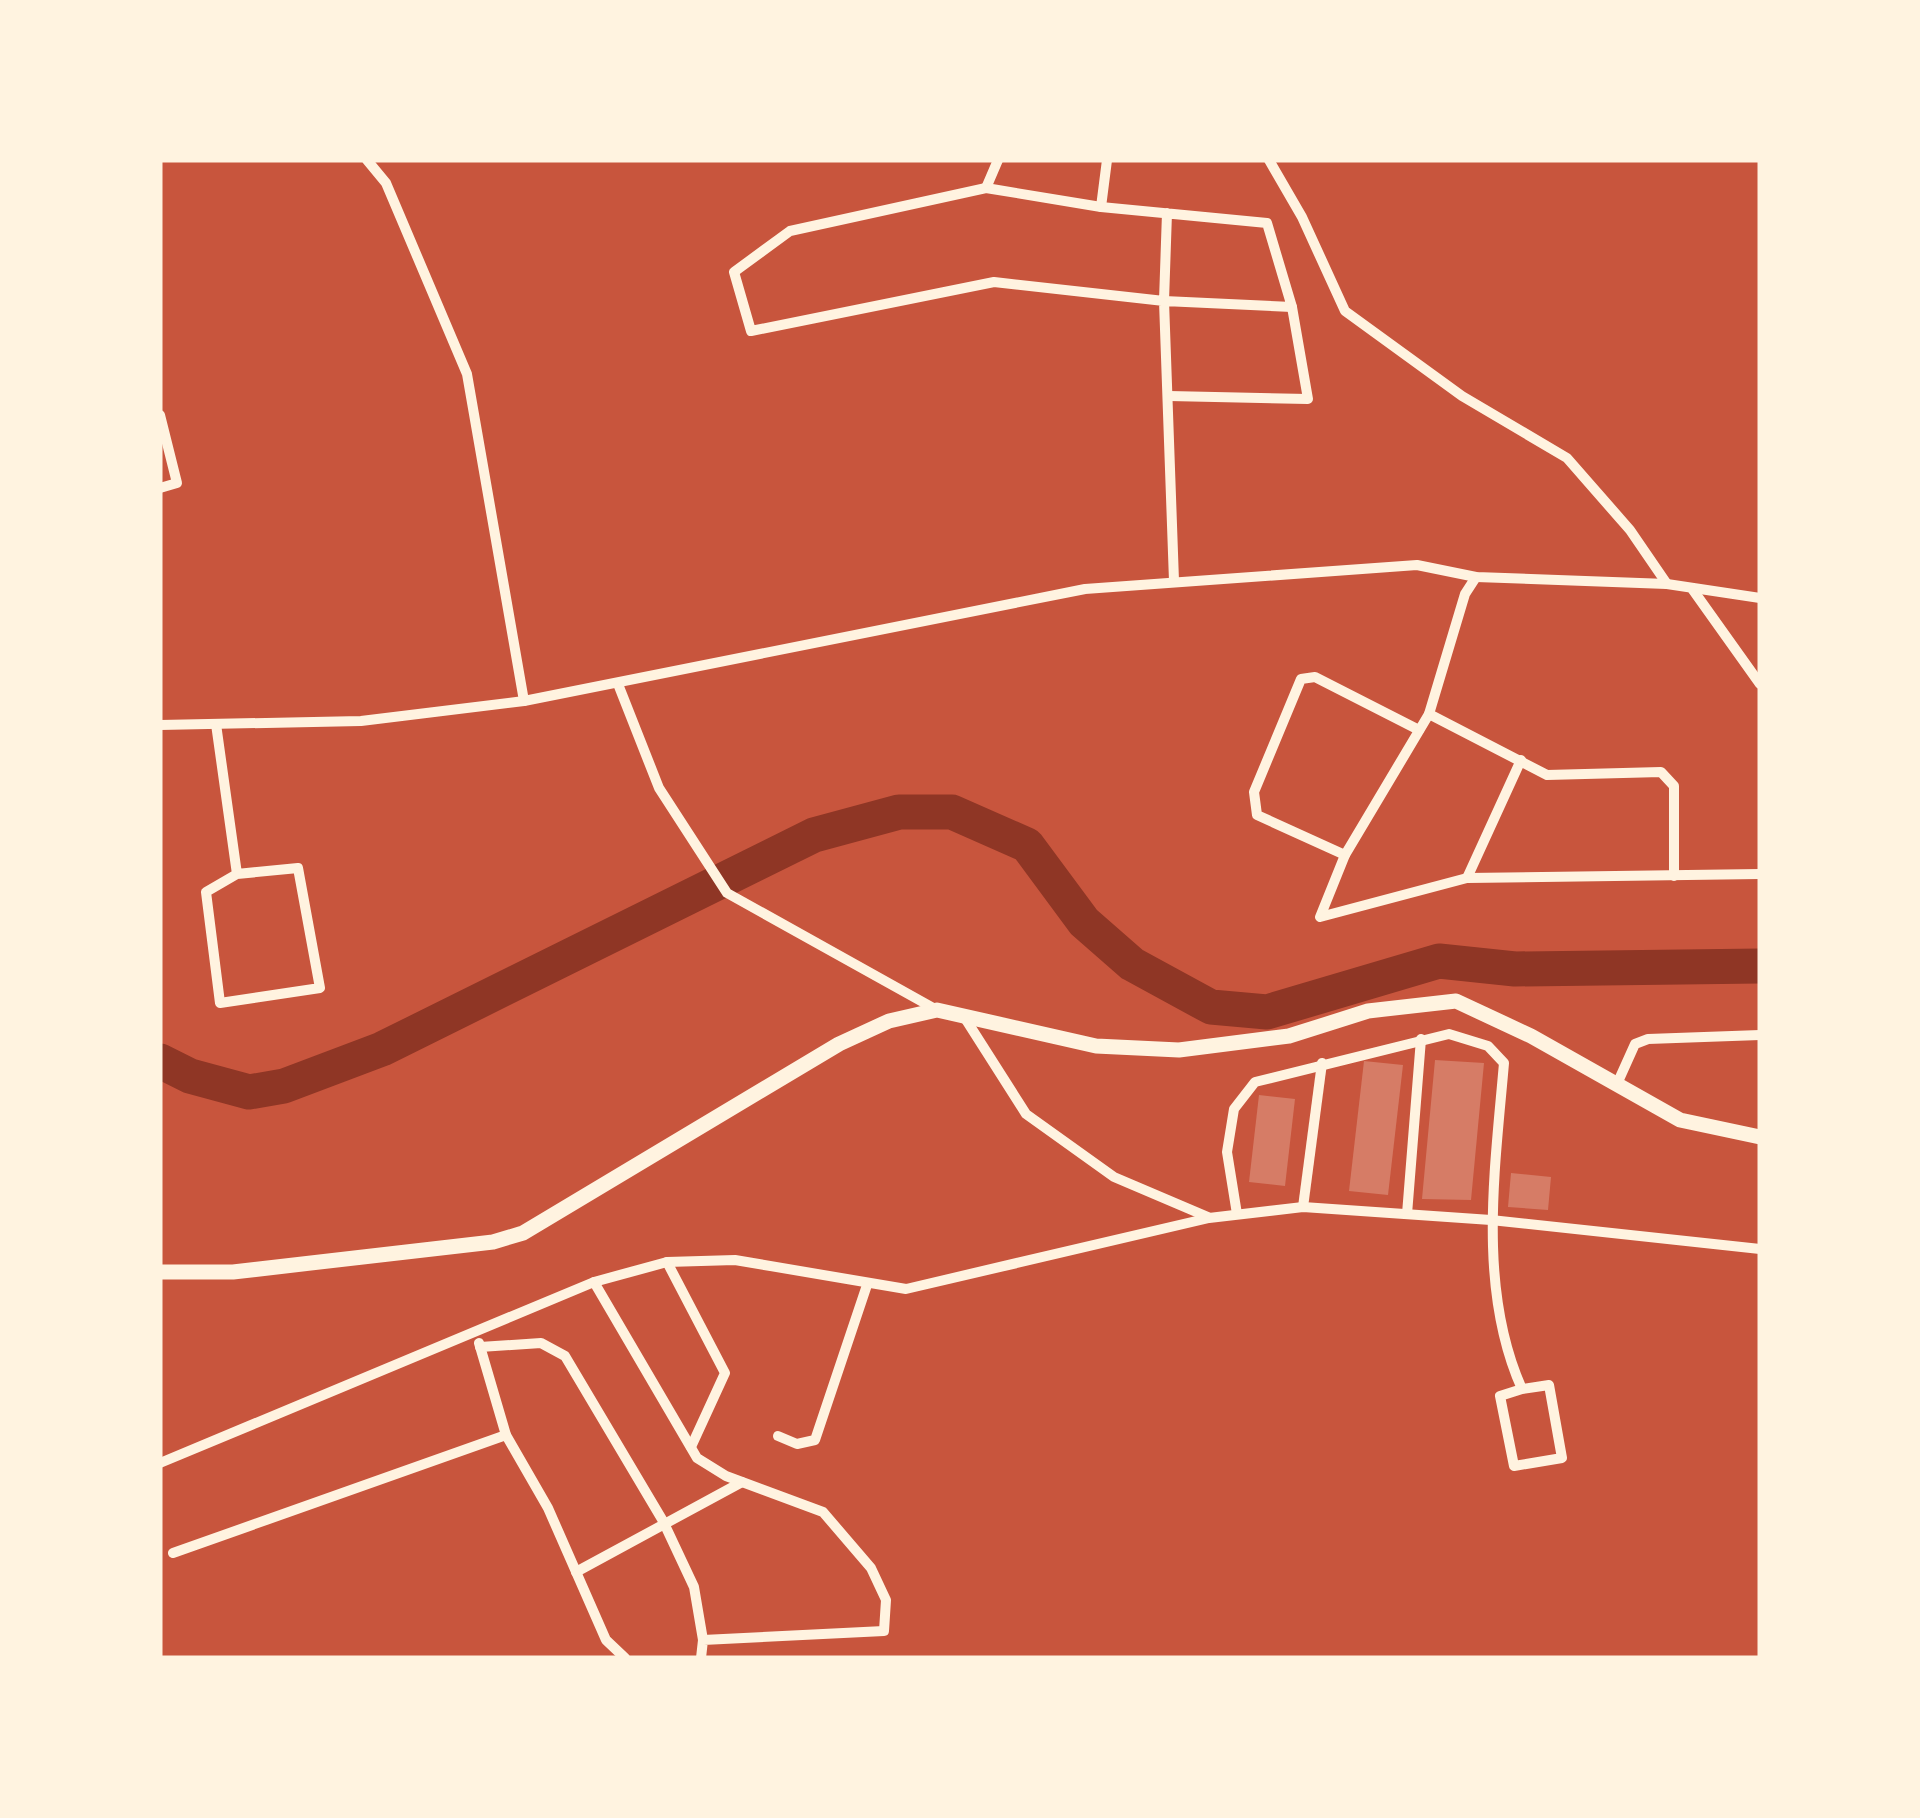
<svg xmlns="http://www.w3.org/2000/svg" width="1920" height="1818" font-family="Karla,sans-serif">
<style>
.lines{fill:none;stroke-linecap:round;stroke-linejoin:round}
.river{stroke:#8f3625;stroke-width:35}
.building{fill:#d67c66}
.minor{stroke:#fff3e0;stroke-width:10}
.tertiary{stroke:#fff3e0;stroke-width:15}
</style>
<rect width="100%" height="100%" fill="#c8553d"/>
<g class="lines">
<path class="river" d="M160,1061L190,1076L249,1092L284,1086L382,1049L814,835L899,812H952L1027,845L1084,922L1132,964L1211,1007L1267,1012L1439,961L1515,969L1760,966"/>
</g>
<g class="building">
<path d="M1435,1060L1484,1063L1471,1200L1422,1199Z"/>
<path d="M1364,1061L1403,1065L1388,1195L1349,1191Z"/>
<path d="M1259,1095L1295,1099L1285,1186L1249,1182Z"/>
<path d="M1511,1173L1551,1177L1548,1210L1508,1207Z"/>
</g>
<g class="lines">
<g class="minor">
<path d="M367,160L386,183L467,374L524,701"/>
<path d="M1269,160L1302,217L1345,311L1462,396L1567,458L1630,530L1667,584"/>
<path d="M986,188L998,160"/>
<path d="M1101,207L1107,160"/>
<path d="M1167,213L1164,301L1292,307L1267,223L1101,207L986,188L790,231L734,272L751,331L994,282L1164,301L1174,581"/>
<path d="M1169,396L1308,399L1292,307"/>
<path d="M160,415L177,483L160,488"/>
<path d="M1476,577L1465,594L1429,714L1345,855L1320,917L1467,878L1760,874"/>
<path d="M1693,590L1760,684"/>
<path d="M618,684L659,788L727,893L937,1010"/>
<path d="M1429,714L1547,775L1661,772L1674,786V876"/>
<path d="M216,724L237,874L298,868L320,988L220,1003L206,892L237,874"/>
<path d="M160,725L361,721L524,701L1085,589L1417,565L1476,577L1667,584L1760,598"/>
<path d="M1345,855L1257,815L1254,792L1301,679L1315,677L1419,730"/>
<path d="M1467,878L1521,760"/>
<path d="M963,1015L1026,1114L1114,1177L1208,1217"/>
<path d="M1617,1084L1635,1044L1648,1039L1760,1035"/>
<path d="M1303,1207L1322,1063"/>
<path d="M1237,1214L1227,1152L1234,1109L1255,1082L1449,1034L1488,1046L1504,1063C1495,1169 1477,1289 1522,1389L1549,1385L1562,1458L1514,1466L1500,1396L1522,1389"/>
<path d="M1407,1214L1421,1039"/>
<path d="M667,1262L725,1373L691,1447"/>
<path d="M594,1282L697,1458L726,1476L823,1512L871,1568L886,1600L884,1631L703,1640L701,1658"/>
<path d="M479,1343L506,1435L548,1508L606,1640L625,1658"/>
<path d="M480,1347L541,1343L565,1356L663,1521L694,1587L703,1640"/>
<path d="M778,1436L797,1444L815,1440L867,1285"/>
<path d="M160,1463L594,1282L667,1262L735,1260L906,1289L1209,1218L1303,1207L1491,1220L1760,1249"/>
<path d="M173,1553L506,1435"/>
<path d="M576,1572L742,1482"/>
</g>
<path class="tertiary" d="M160,1272H233L493,1242L523,1233L839,1044L889,1021L937,1010L1096,1046L1179,1050L1289,1036L1368,1011L1456,1001L1531,1036L1680,1120L1760,1137"/>
</g>
<rect width="1920" height="1818" fill="none" stroke="#fff3e0" stroke-width="325"/>
</svg>
